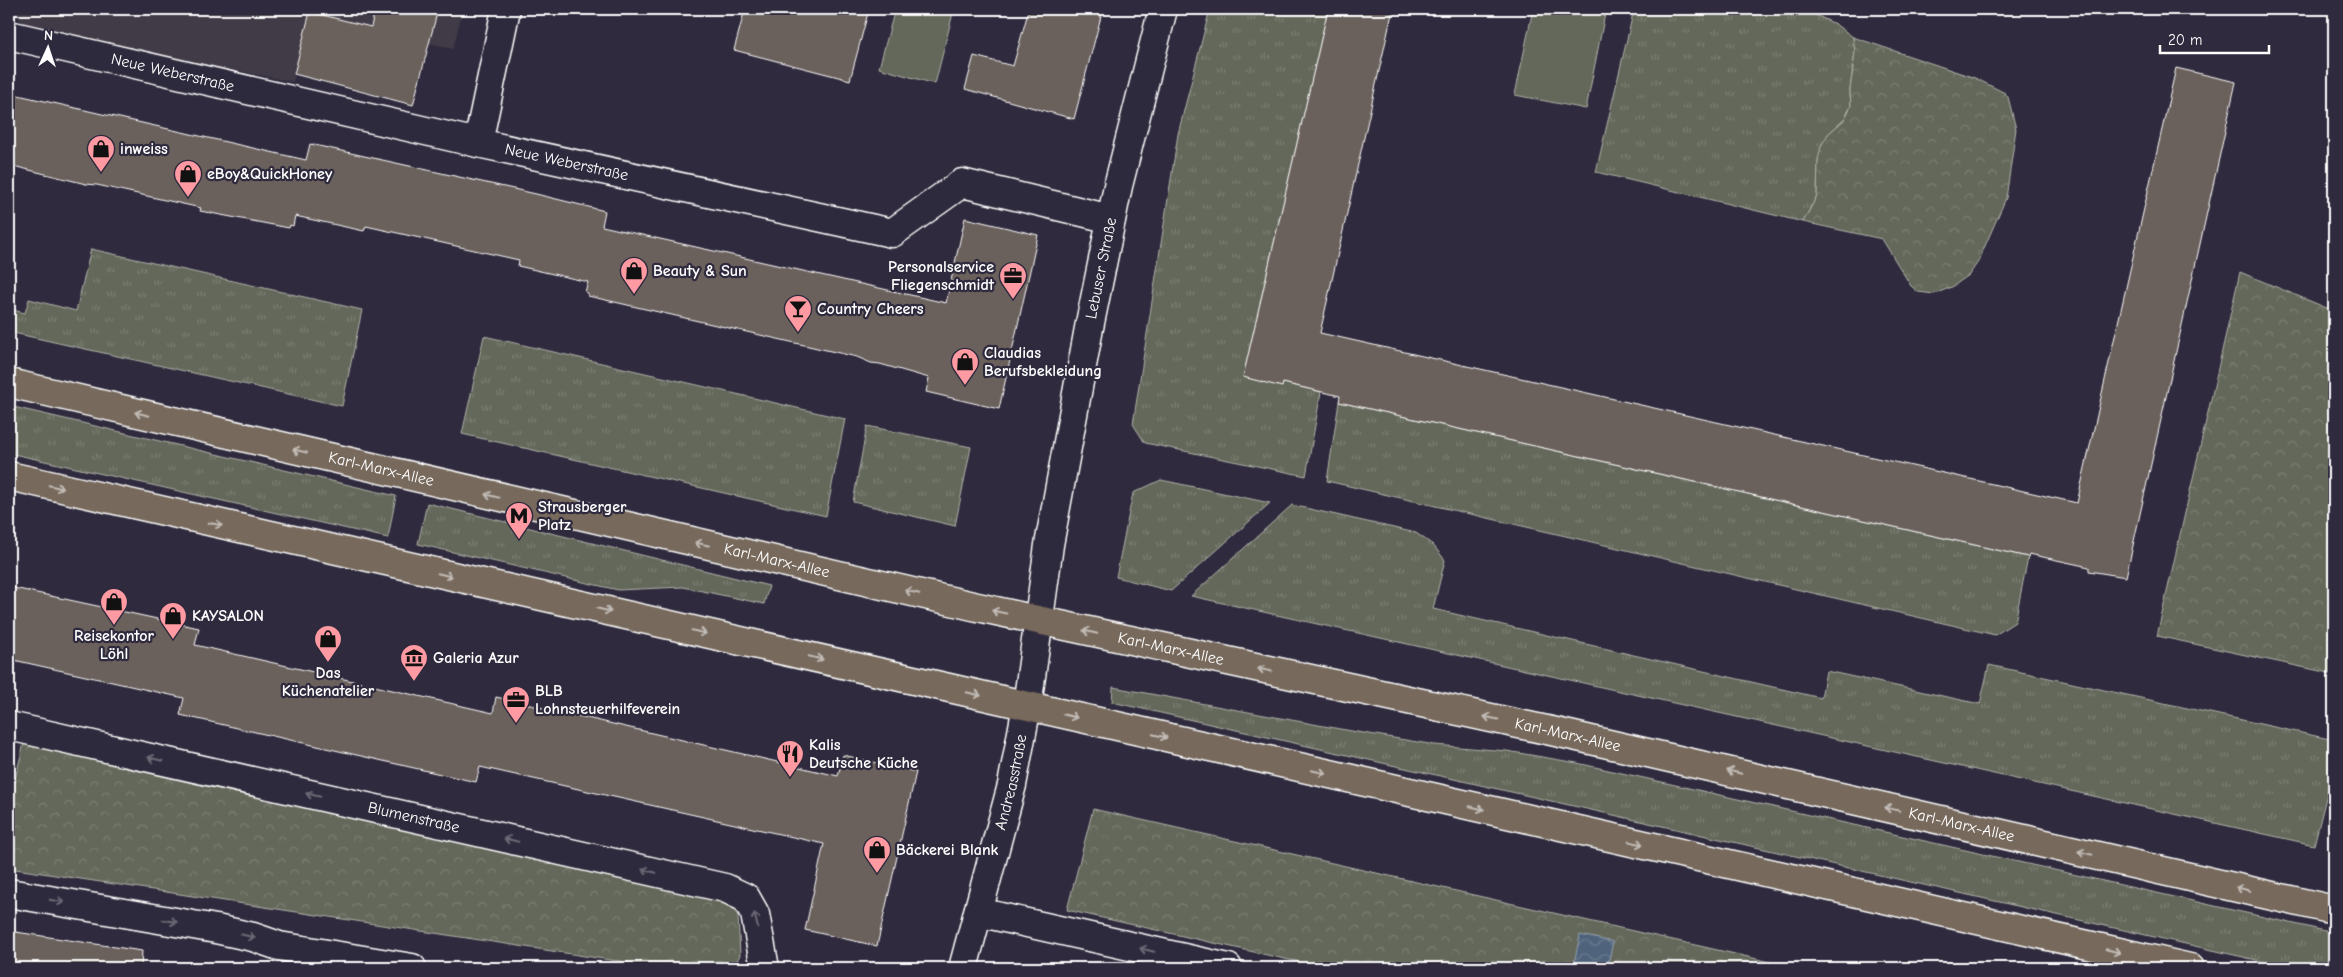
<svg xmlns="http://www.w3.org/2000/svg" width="2343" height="977" font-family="'Comic Neue',sans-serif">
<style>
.built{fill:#413a46}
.grass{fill:url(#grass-tufts);stroke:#b2b4ac}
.park{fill:url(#park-crowns);stroke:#b2b4ac}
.pitch{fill:#64685a;stroke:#b2b4ac}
.water{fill:url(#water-waves);stroke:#95a1b0}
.building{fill:#6b605b;stroke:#fff}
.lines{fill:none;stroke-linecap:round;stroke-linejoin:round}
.street-casing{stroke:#fff;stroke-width:31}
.secondary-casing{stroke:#fff;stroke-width:31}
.primary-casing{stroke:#fff;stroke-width:31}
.street{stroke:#2f2a3d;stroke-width:28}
.secondary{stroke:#2f2a3d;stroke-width:28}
.primary{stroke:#77695c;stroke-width:28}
.oneway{stroke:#c2bcb6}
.oneway2{stroke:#6d6a77}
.labels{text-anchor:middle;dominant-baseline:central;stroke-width:4.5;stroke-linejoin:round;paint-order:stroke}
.street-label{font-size:16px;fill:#fff;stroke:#2f2a3d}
.poi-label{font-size:16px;font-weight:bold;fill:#fff;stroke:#2f2a3d;text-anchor:start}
</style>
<defs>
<pattern id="grass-tufts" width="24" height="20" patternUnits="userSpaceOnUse" patternTransform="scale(1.25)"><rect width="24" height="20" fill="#64685a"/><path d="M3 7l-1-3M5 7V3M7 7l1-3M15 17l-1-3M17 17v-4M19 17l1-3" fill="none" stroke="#7b7f73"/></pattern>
<pattern id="park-crowns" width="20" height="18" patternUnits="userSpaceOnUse" patternTransform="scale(1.25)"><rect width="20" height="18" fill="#64685a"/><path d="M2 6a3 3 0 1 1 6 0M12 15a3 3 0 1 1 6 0" fill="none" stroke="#7b7f73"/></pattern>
<pattern id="water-waves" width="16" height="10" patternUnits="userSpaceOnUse" patternTransform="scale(1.25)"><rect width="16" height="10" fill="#4f637b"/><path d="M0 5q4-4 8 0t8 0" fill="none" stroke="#697a8f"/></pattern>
</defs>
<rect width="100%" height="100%" fill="#2f2a3d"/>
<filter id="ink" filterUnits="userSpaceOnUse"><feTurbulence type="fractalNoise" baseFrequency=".02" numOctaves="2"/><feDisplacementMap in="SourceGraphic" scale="10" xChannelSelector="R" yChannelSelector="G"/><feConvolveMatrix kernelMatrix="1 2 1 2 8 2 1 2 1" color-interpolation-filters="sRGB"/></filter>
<g filter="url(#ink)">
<path class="built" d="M9,9H463L453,49L310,12L293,82L38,30L25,25Z"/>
<g class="grass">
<path d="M1210,9H1328L1243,377L1282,386L1283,383L1321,392L1306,476L1145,443L1133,424L1178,134Z"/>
<path d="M1634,9H1803L1835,24L1853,37L1855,52L1850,90L1851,106L1844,120L1828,134L1818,160L1817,196L1803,222L1596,172Z"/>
<path d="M91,249L362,310L342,406L9,332V309L25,313L29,299L76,311Z"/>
<path d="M484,336L845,419L826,516L462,434Z"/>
<path d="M1339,402L2028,557L2015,622L1995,635L1327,481Z"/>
<path d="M9,406L396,496L388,538L9,453Z"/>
<path d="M867,426L971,447L955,526L853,502Z"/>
<path d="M1161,480L1270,503L1171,591L1116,577L1133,493Z"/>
<path d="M427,503L769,586L764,604L683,587L618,590L418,544Z"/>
<path d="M1292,505L1416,533L1433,545L1445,560L1433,609L1821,698L1826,671L1980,704L1989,665L2334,740V766L2314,845L1191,596Z"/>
<path d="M1113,687L1340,729L1435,745L1507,751L1577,763L2286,922L2334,933V968H2292L1112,702Z"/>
</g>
<g class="park">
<path d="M1853,37L1975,78L2005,93L2008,97L2016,129L2006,198L1978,262L1969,275L1952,287L1934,294L1918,292L1911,286L1882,239L1803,222L1817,196L1818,160L1821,146L1828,134L1844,120L1851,106L1850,90L1855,52Z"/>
<path d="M2240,272L2334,311V674L2157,636Z"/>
<path d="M24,743L719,900L731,905L738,916L740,955L733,968H663L9,868V803Z"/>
<path d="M1093,809L1797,968H1325L1067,910Z"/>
</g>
<g class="pitch">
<path d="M895,9H954L935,84L879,68Z"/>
<path d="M1533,9H1606L1586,109L1515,95Z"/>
</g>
<path class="water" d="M1580,935L1613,942L1607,968H1573Z"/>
<g class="building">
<path d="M375,9H438L413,105L294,74L310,12L371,27Z"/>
<path d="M745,9H869L850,80L734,50Z"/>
<path d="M1029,9H1103L1074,119L965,89L974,56L1013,66Z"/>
<path d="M1328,9H1393L1320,333L2077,503L2176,68L2236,82L2126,577L2089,571V567L2029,554L2028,557L1339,402L1340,396L1283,383L1282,387L1243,377Z"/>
<path d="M9,93L306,160L310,144L536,194L605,211L602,226L946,303L965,218L1038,235L999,409L926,392L929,378L880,364L871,363L857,357L588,296V293L585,292L588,282L518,266L519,260L366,226L364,231L295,216L293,226L290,225L289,228L200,211L201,208L97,185L86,184L9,165Z"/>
<path d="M9,587L199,628L195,645L493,713L496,697L838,776L843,755L916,772L877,946L805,930L824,844L480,767L476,782L180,715L184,698L9,659Z"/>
<path d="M9,931L142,951L141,968H9Z"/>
</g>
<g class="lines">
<defs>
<g id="street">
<path id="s1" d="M9,35L478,143L892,233L962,183L1111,219"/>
<path d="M478,143L506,9"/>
<path id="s2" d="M9,726L725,888L746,898L755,914L765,968"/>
<path d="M9,893L216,929L253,937L279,946L412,968"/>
<path d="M978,912L1228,968"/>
</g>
<g id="secondary">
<path id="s3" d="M963,968L1012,785L1027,706L1049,545L1089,328L1118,186L1163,9"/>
</g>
<g id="primary">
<path id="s4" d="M9,383L973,606L1556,732L2334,910"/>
<path d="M9,476L2190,968"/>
</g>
</defs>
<use href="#street" class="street-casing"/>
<use href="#secondary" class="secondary-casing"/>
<use href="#primary" class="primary-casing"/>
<use href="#street" class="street"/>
<use href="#secondary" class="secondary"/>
<use href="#primary" class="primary"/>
</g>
<defs><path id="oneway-shaft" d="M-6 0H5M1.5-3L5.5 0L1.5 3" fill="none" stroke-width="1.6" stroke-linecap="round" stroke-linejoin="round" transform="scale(1.25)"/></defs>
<g class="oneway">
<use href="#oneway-shaft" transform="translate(142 414) rotate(-167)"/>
<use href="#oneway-shaft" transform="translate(300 451) rotate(-167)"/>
<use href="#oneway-shaft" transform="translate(56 487) rotate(13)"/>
<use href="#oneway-shaft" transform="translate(492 496) rotate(-167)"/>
<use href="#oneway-shaft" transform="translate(215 524) rotate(12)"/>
<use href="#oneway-shaft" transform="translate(702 544) rotate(-167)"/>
<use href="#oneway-shaft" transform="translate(445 575) rotate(13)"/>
<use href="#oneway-shaft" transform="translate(912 592) rotate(-167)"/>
<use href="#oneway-shaft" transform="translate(604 610) rotate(13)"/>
<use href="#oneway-shaft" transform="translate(999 612) rotate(-168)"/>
<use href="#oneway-shaft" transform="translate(699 632) rotate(13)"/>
<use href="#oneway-shaft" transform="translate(1090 632) rotate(-167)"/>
<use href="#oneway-shaft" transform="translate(816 658) rotate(13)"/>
<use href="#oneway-shaft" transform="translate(1265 670) rotate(-168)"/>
<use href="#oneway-shaft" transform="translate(974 694) rotate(13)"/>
<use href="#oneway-shaft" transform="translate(1070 716) rotate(13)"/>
<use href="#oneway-shaft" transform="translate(1491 718) rotate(-168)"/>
<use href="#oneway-shaft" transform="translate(1160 736) rotate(13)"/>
<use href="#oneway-shaft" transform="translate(1319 772) rotate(13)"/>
<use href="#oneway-shaft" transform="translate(1734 772) rotate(-167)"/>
<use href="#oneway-shaft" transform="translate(1477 808) rotate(13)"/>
<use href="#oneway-shaft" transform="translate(1892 809) rotate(-167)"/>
<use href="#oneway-shaft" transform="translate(1636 843) rotate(13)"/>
<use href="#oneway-shaft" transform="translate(2085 853) rotate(-167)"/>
<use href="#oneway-shaft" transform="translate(2243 889) rotate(-167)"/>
<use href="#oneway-shaft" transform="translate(2113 951) rotate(13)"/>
</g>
<g class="oneway2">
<use href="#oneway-shaft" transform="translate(155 759) rotate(-167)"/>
<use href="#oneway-shaft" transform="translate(313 795) rotate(-167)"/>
<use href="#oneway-shaft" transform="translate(511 840) rotate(-167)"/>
<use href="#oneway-shaft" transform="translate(649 871) rotate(-167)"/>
<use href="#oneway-shaft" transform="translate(57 901) rotate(10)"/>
<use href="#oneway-shaft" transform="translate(756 920) rotate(-103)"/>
<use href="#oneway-shaft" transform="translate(170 921) rotate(10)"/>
<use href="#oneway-shaft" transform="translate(248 936) rotate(14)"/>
<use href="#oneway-shaft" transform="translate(1147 950) rotate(-167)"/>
</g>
</g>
<defs>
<symbol id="shop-pin" viewBox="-11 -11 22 30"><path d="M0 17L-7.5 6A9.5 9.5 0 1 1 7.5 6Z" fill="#ff9aa2" stroke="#2f2a3d"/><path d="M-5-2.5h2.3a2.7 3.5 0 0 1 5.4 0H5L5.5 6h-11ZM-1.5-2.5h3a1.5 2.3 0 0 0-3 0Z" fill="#111"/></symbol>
<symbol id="office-pin" viewBox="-11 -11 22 30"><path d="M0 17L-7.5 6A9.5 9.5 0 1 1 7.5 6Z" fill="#ff9aa2" stroke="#2f2a3d"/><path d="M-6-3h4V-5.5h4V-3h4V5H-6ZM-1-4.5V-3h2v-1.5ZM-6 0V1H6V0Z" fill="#111"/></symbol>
<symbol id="bar-pin" viewBox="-11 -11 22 30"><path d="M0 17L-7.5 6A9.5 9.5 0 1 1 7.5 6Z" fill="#ff9aa2" stroke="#2f2a3d"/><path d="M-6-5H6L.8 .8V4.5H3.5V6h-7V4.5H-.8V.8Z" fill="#111"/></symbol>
<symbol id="metro-pin" viewBox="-11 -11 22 30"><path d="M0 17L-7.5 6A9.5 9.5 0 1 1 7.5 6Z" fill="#ff9aa2" stroke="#2f2a3d"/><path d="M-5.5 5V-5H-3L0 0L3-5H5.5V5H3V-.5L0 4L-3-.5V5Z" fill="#111"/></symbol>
<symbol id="museum-pin" viewBox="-11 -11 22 30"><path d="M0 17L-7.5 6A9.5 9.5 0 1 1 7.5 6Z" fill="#ff9aa2" stroke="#2f2a3d"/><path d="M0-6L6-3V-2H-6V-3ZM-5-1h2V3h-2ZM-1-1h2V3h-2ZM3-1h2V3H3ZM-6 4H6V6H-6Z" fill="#111"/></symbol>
<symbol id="restaurant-pin" viewBox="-11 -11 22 30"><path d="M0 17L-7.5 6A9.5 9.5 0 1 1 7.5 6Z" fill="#ff9aa2" stroke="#2f2a3d"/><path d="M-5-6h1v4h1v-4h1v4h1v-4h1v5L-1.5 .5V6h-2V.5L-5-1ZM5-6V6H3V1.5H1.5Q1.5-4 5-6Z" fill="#111"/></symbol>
</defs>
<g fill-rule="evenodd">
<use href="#shop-pin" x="85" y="133" width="32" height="43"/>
<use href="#shop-pin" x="172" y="158" width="32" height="43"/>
<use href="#shop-pin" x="618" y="255" width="32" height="43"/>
<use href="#office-pin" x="997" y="260" width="32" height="43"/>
<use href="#bar-pin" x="782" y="293" width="32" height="43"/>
<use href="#shop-pin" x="949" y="346" width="32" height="43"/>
<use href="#metro-pin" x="503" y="500" width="32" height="43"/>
<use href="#shop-pin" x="98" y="586" width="32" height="43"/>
<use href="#shop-pin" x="157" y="600" width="32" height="43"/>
<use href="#shop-pin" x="312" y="623" width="32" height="43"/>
<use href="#museum-pin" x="398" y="642" width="32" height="43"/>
<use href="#office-pin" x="500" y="684" width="32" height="43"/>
<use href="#restaurant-pin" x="774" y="738" width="32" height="43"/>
<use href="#shop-pin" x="861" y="834" width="32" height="43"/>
</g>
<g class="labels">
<g class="street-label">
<text stroke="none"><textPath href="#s1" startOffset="168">Neue Weberstraße</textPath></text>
<text stroke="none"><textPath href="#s1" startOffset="572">Neue Weberstraße</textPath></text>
<text stroke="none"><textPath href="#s3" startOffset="714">Lebuser Straße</textPath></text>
<text stroke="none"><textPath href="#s4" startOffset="382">Karl-Marx-Allee</textPath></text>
<text stroke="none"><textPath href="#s4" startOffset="788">Karl-Marx-Allee</textPath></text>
<text stroke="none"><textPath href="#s4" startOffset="1192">Karl-Marx-Allee</textPath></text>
<text stroke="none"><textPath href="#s4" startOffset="1598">Karl-Marx-Allee</textPath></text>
<text stroke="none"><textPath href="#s3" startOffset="192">Andreasstraße</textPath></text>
<text stroke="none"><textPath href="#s2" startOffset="415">Blumenstraße</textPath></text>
<text stroke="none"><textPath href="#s4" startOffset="2002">Karl-Marx-Allee</textPath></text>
</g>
<g class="poi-label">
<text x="120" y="149">inweiss</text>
<text x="207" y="174">eBoy&amp;QuickHoney</text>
<text x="994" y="267" text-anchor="end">Personalservice<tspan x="994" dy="18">Fliegenschmidt</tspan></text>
<text x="653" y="271">Beauty &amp; Sun</text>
<text x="817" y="309">Country Cheers</text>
<text x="984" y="353">Claudias<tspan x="984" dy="18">Berufsbekleidung</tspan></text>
<text x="538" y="507">Strausberger<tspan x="538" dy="18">Platz</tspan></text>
<text x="192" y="616">KAYSALON</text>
<text x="114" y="636" text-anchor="middle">Reisekontor<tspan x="114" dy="18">Löhl</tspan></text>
<text x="433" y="658">Galeria Azur</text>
<text x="328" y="673" text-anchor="middle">Das<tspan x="328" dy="18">Küchenatelier</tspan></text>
<text x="535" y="691">BLB<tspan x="535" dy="18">Lohnsteuerhilfeverein</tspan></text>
<text x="809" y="745">Kalis<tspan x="809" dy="18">Deutsche Küche</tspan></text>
<text x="896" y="850">Bäckerei Blank</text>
</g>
</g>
<rect width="2343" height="977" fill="none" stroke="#2f2a3d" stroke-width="30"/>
<rect x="15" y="15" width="2313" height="947" fill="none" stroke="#fff" stroke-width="2" filter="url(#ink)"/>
<g transform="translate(48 48) rotate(3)" stroke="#2f2a3d" stroke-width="4" paint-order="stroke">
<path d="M0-4L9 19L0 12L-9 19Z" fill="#ffffff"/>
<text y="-8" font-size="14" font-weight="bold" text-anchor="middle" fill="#ffffff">N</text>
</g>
<path d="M2160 45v8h109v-8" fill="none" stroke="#ffffff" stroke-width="2.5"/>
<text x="2168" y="45" font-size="15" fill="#ffffff" stroke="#2f2a3d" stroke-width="4" paint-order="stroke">20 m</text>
</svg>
